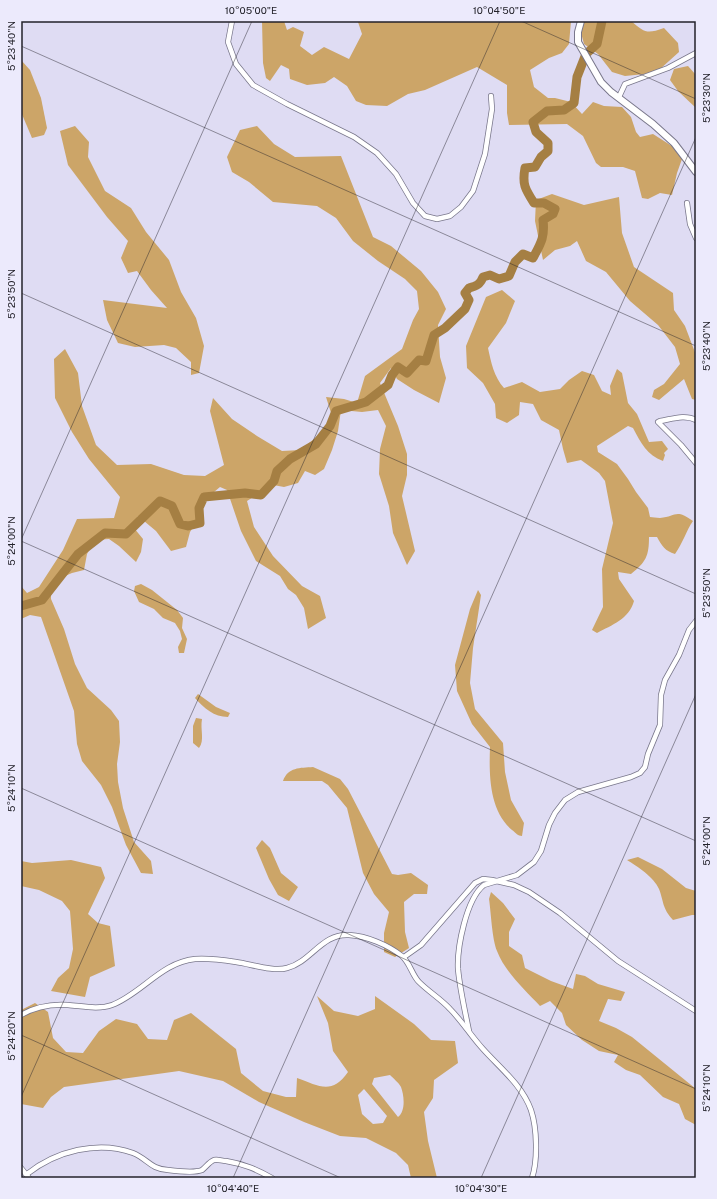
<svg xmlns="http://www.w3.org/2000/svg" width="717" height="1199" font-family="'Public Sans',sans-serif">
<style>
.forest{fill:#cca568;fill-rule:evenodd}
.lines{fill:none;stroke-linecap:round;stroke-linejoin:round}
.river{stroke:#a57f43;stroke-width:9}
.street-casing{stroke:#79778b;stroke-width:6}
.secondary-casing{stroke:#79778b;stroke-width:8}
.street{stroke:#fff;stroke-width:4.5}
.secondary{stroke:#fff;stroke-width:6}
.ticks{fill:none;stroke:#23222a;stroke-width:1;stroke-opacity:0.45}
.neatline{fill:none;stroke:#23222a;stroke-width:1.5}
.ticks-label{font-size:10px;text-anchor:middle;fill:#23222a}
</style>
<rect width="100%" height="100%" fill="#dfdcf3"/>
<g class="forest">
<path d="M262,21H284L287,30L293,27L304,32L300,46L312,55L324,47L349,59L362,34L358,22L355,21H571L569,44L562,53L549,58L530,70L534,87L548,98H555L571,102L582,114L593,102L604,106L622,107L631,117L636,132L640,137L653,134L675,148L682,159L677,173L672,195L660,193L648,199L642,198L635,171L623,167H601L596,163L583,136L567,124L509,125L507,113V85L477,67L425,90L408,94L387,106L366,105L356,101L347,86L334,77L325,83L307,85L290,79L289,69L281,65L270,81L266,78L263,63Z"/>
<path d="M580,21H631C645,33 647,34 664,28L678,43L679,52L659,70L645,74L625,76L612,72L598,54L584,44L580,29Z"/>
<path d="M21,60L30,70L41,98L47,128L44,135L32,138L21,112Z"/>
<path d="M688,66L696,75V108L678,91L670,80L674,69Z"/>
<path d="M75,126L89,142L88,157L105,191L131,208L146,232L169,260L181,292L196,318L204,346L199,373L191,375V362L176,348L164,345L135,347L118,343L107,320L103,300L167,308L151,290L137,271L128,273L121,258L128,241L107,217L68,165L60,131Z"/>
<path d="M257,126L274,144L295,157L341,156L373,237L391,246L421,271L438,292L446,309L438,325L440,357L446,378L439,403L414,390L397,379L391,368L380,383L398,426L407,454V475L402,496L415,551L407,565L393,533L389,506L379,474L380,449L386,426L378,410L362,412L341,410L338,431L332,450L324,469L315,475L305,471L298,483L284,487L268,484L261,492L247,501L254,527L273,556L302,586L320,596L326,618L308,629L304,608L296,595L288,589L280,576L256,561L241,531L227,490L220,487L208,497L203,503L201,515L190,532L186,547L171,551L156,531L138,516L134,528L143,539L141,552L136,562L119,546L109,539L95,540L87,554L84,570L72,573L58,579L51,588V599L64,629L75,664L87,688L111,710L119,721L120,742L117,764L118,782L123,808L134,842L151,861L153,874L141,873L126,845L112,807L101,785L82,761L77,744L74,711L41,617L30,615L21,619V586L27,593L39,587L63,550L77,519L114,518L120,497L89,459L72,432L55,398L54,359L65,349L78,373L82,406L96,445L117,465L151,464L184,475L205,476L224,465L210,411L213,398L232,419L257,436L282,451L301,450L322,432L332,416L326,397L344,399L357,403L365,376L402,349L413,320L419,309L417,291L405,279L378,261L353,241L336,218L317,206L273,202L249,182L232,172L227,157L240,130Z"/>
<path d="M552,194L584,205L619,197L622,233L634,267L673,293L674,310L685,326L696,355V400L692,399L684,379L659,400L652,397L654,390L664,384L680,364L675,347L658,325L630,301L606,272L586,261L577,241L570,246L555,250L543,260L535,221L536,200Z"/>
<path d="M502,290L515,301L506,323L488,348C491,362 494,377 504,388L522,382L540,392L560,389L569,380L582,371L594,375L602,391L611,395L610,386L617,369L622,373L628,403L637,414L649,442L662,441L668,449L664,453L665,455L663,461C647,455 641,443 633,428L628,426L597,446L598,452L617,464L628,479L636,492L648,508L650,517C653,517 656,518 660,518C676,517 675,508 693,521C686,531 683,543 675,554C665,551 662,546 657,537H649C649,556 646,562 631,574L618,572L619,579L634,601C629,619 612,625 597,633L592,630L603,607L602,569L613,523L605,481L599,473L581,460L567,463L563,449L559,430L541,420L533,404L520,402L519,415L507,423L496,418L495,404L483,383L467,368L466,346L486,297Z"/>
<path d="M141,584L152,590L177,610L183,618L182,628L187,639L184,653H179L178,647L182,639L180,631L175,623L163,618L154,609L139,602L134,591L135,586Z"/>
<path d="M478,590L481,595L473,648L470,683L475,709L503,743L505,772L511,800L524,823L522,836C518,836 516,833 512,830C489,810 489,775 490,747L472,724L457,691L455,665L470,609Z"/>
<path d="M198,694L216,707L230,713L228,717C214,717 204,708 195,698Z"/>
<path d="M196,718L202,719C200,730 205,740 199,748L193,743V726Z"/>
<path d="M313,767L340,779L348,789L392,874L398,875L411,873L428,885L427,894H414L404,902L405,932L409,948L395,957L384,952V933L389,912L374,894L363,873L347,808L328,785L322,781H283C288,767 300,768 313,767Z"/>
<path d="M262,840L270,848L281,873L298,887L289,901L278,895L269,879L256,848Z"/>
<path d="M638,857L662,869L686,888L696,891V915H692L673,920C662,908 664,902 659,889C654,877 637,866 627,860Z"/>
<path d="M71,860L101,867L105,878L88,914L98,923L110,926L115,966L90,977L85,997L51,991L58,978L69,968L73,949L70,911L62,901L39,890L21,886V861L32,863Z"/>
<path d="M491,892L503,903L515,919L509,932V946L522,955L525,968L551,981L573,989L576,974L585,976L598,984L625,992L621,1001L608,999L599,1021L616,1028L632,1037L696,1089V1125L685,1119L679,1104L663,1097L640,1075L626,1070L614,1062L618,1055L599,1051L582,1040L566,1025L562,1013L550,1001L540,1006C525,990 505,972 497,951C492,939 491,912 489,899Z"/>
<path d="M317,996L334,1011L358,1016L375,1009V996L414,1024L431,1040L455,1041L458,1063L434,1080L433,1098L424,1112L428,1141L437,1178H411L408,1165L396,1153L366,1138L340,1136L304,1122L259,1102L223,1081L179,1071L64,1087L51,1097L43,1108L21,1104V1010L35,1003L48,1012L53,1038L66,1052L83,1053L99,1031L116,1019L137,1024L148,1039L167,1040L174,1020L191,1013L236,1049L241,1073L263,1091L286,1097H296L297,1078C319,1086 332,1095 348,1072L333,1051L328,1023ZM390,1075C393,1078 399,1083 401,1087C404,1095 406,1111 398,1117L372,1084L374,1078ZM364,1089L387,1116L383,1123L373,1124L362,1114L358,1095Z"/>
</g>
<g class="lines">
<path class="river" d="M21,606L42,600L78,554L105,533L126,534L160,501L172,506L180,524L188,526L200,523L199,508L204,497L245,493L261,495L274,481L277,471L290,459L316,444L330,426L336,411L366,402L388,385L392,375L398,367L407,373L419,360L426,361L434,335L445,328L465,309L469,300L465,293L469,288C476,286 480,285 483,277L490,275L499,279L509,276L515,262L523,254L533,258C541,243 545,237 543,220L553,214L555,209L544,203H534C525,189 522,184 525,168L535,167L541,157L548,151V143L536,132L533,122L547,111L564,110L574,103L577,77L586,54L597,44L602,21"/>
<defs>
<g id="street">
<path d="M232,21L228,42L236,64L253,85L287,104L354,137L377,153L396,174L413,203L425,216L437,219L450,216L461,207L473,191L485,154L492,109L491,96"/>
<path d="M619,97L625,84L668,68L696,53"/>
<path d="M687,203L690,224L696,238"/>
<path d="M696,420C685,414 672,419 660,421L658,422L681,445L696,463"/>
<path d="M404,957L421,945L475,883L483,879L492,880L514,885L529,892L560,913L618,961L696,1011"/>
<path d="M21,1015C35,1007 51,1004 68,1005C82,1006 98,1010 112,1005C141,994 162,962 195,959C208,958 223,960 236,962C251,964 273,972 287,968C311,962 322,933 349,935C367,936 388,945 402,956C410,963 412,975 419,982C429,992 441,999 450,1009C462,1021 471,1036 483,1049C500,1068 522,1085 531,1110C537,1128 538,1160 532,1178"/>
<path d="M469,1031C465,1011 460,990 458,969C457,948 466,899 484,885L517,875L534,862L541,851L549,825L555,813L565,800L578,792L631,777L640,773L645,767L648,754L660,725L661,695L665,680L679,655L689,630L696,621"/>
<path d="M21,1168L29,1178"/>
<path d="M27,1174C56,1151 98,1140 133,1153C148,1159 150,1169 168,1170C176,1171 195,1173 202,1170C206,1167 209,1162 214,1160C218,1159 222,1161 226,1161C244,1164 256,1169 272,1178"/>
</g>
<path id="secondary" d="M581,21L578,32V42L601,82L611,92L653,124L674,143L696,172"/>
</defs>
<use href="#street" class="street-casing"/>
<use href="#secondary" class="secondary-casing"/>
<use href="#street" class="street"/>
<use href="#secondary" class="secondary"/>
</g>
<path class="ticks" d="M521,21L696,99M21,46L696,346M21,293L696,594M21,540L252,21M21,541L696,841M21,788L696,1089M21,1035L341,1178M21,1097L500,21M233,1178L696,137M481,1178L696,694"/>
<rect width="717" height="1199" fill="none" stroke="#eceafc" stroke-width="44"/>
<rect x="22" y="22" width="673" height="1155" class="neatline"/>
<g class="ticks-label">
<text x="251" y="14">10°05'00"E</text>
<text x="499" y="14">10°04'50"E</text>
<text transform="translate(11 46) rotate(-90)" y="4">5°23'40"N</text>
<text transform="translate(706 98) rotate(-90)" y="4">5°23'30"N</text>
<text transform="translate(11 294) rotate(-90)" y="4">5°23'50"N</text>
<text transform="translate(706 346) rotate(-90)" y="4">5°23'40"N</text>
<text transform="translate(11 541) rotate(-90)" y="4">5°24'00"N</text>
<text transform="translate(706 593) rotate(-90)" y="4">5°23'50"N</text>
<text transform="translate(11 788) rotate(-90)" y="4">5°24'10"N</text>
<text transform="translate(706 841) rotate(-90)" y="4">5°24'00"N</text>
<text transform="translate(11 1036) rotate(-90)" y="4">5°24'20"N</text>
<text transform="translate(706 1088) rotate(-90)" y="4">5°24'10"N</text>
<text x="233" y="1192">10°04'40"E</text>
<text x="481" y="1192">10°04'30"E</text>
</g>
</svg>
